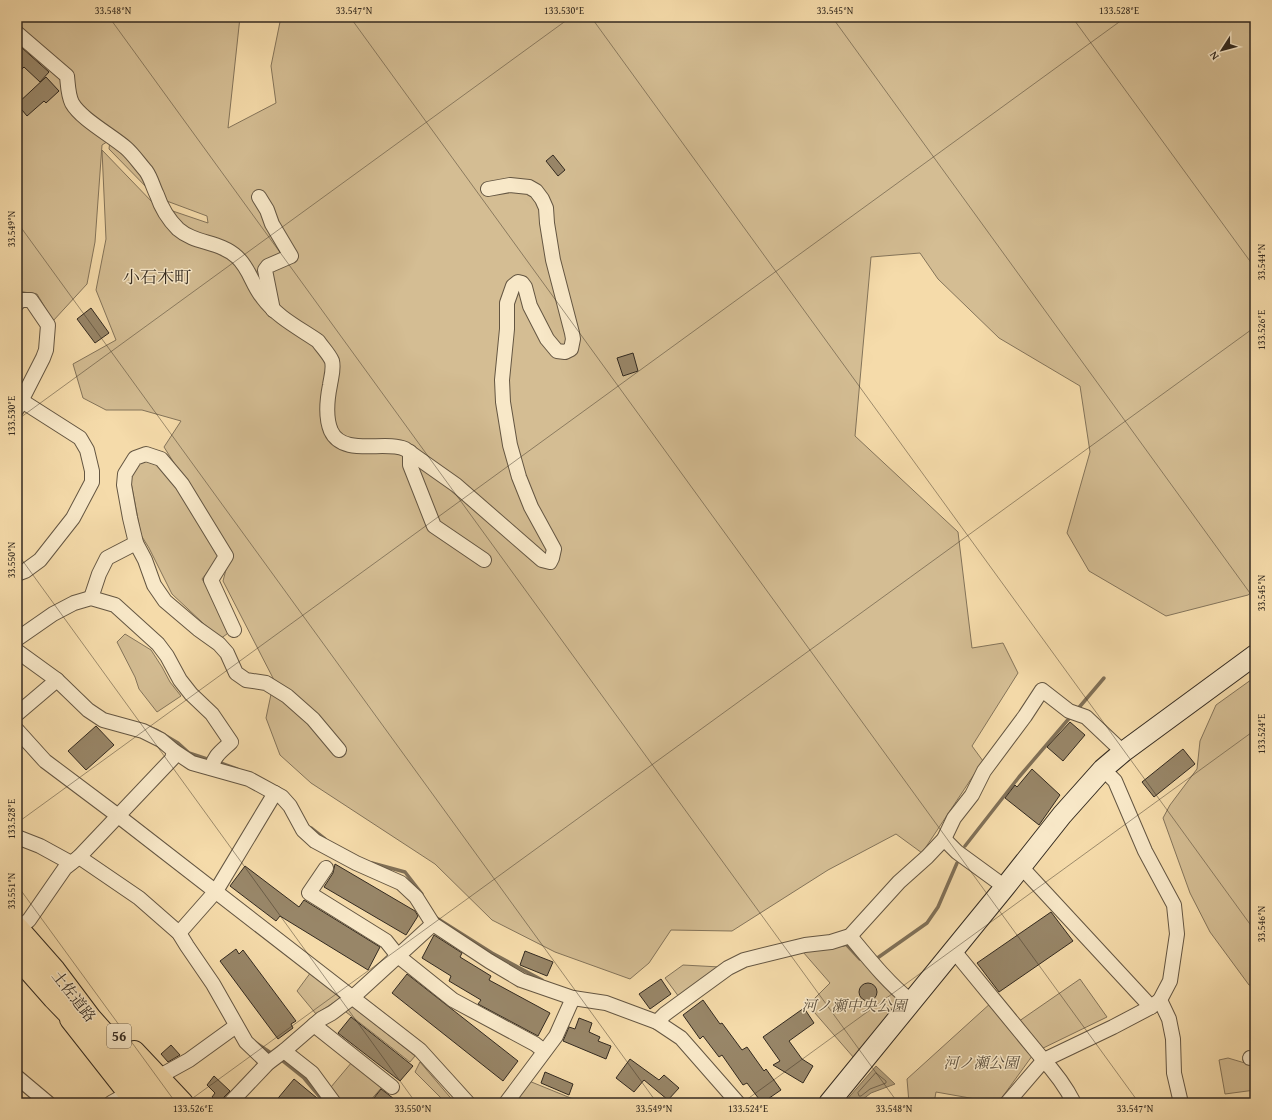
<svg xmlns="http://www.w3.org/2000/svg" width="1272" height="1120" font-family="'Gentium Book Plus','Noto Serif JP',serif">
<style>
.green{fill:#d4bd93;stroke:#84745a}
.water{fill:#b39f7b;stroke:#807057}
.lines{fill:none;stroke-linecap:round;stroke-linejoin:round}
.shore{stroke:#73644e;stroke-width:1}
.stream{stroke:#807057;stroke-width:3.5}
.building{fill:#988668;stroke:#332a20}
.street-casing{stroke:#645642;stroke-width:16}
.secondary-casing{stroke:#332a20;stroke-width:22}
.highway-casing{stroke:#332a20;stroke-width:24}
.street{stroke:#f8e8c8;stroke-width:14}
.secondary{stroke:#f8e8c8;stroke-width:20}
.highway{stroke:#f5dbaa;stroke-width:22}
.ticks{fill:none;stroke:#332a20;stroke-width:1;stroke-opacity:0.45}
.labels{text-anchor:middle;dominant-baseline:central;stroke-width:3;stroke-linejoin:round;paint-order:stroke}
.shield{fill:#f8e8c8;stroke:#6e6352;stroke-width:1}
.shield-label{font-size:14px;font-weight:bold;fill:#332a20}
.street-label{font-size:15px;fill:#332a20;stroke:#f8e8c8}
.park-label{font-size:15px;font-style:italic;fill:#5b4f3d;stroke:#f8e8c8}
.quarter-label{font-size:17px;fill:#332a20;stroke:#f8e8c8}
.neatline{fill:none;stroke:#332a20;stroke-width:1.5}
.ticks-label{font-size:10px;text-anchor:middle;fill:#332a20}
</style>
<rect width="100%" height="100%" fill="#f5dbaa"/>
<filter id="stains"><feTurbulence type="fractalNoise" baseFrequency=".005" numOctaves="4"/><feColorMatrix values="0 0 0 0 .2 0 0 0 0 .09 0 0 0 0 .02 0 0 0 .5 -.17"/></filter>
<radialGradient id="worn" r=".72"><stop offset=".6" stop-color="#630" stop-opacity="0"/><stop offset="1" stop-color="#630" stop-opacity=".3"/></radialGradient>
<g class="green">
<path d="M17,17H240L228,128L276,103L271,66L281,17H1255V397L1253,411L1255,413V590L1248,595L1166,616L1089,571L1067,533L1090,452L1080,386L999,338L938,279L920,253L871,257L855,436L958,532L972,648L1003,643L1018,673L972,746L983,761L922,853L896,834L828,870L732,931L671,930L649,963L630,979L555,952L492,920L435,864L311,783L280,755L266,718L274,680L223,581L229,558L221,538L164,447L181,421L142,410H106L83,398L73,364L116,340L96,290L106,239L102,150L155,205L208,223L207,216L156,197L109,149L110,140L102,145L95,242L87,284L53,321L37,294L17,291Z"/>
<path d="M145,458L160,464L182,492L221,555L202,579L221,610L231,631L220,639L172,594L149,548L141,535L130,477L137,464Z"/>
<path d="M125,634L151,650L162,667L170,682L181,696L157,712L139,689L135,677L117,642Z"/>
<path d="M1255,677V987L1249,985L1210,932L1190,893L1163,818L1170,805L1197,769L1200,741L1216,705Z"/>
<path d="M851,944L901,999L854,1058L808,1005L830,983L803,952Z"/>
<path d="M683,965L720,967L679,997L665,978Z"/>
<path d="M311,972L342,995L339,999L316,1014L297,991Z"/>
<path d="M1080,979L1107,1017L1035,1052L998,1103L936,1092L934,1103H909L907,1079L992,1002L1012,1026Z"/>
<path d="M352,1006L415,1056L410,1062L346,1012Z"/>
<path d="M1228,1058L1255,1066V1090L1225,1094L1219,1060Z"/>
<path d="M352,1062L383,1086L368,1103H343L331,1087Z"/>
<path d="M420,1062L455,1103H446L415,1072Z"/>
<path d="M529,1081L578,1101L575,1103H513Z"/>
</g>
<path class="water" d="M876,1066L895,1084L871,1093L858,1103H844Z"/>
<g class="lines">
<path class="shore" d="M876,1073L886,1081V1083L870,1089L861,1096H859L858,1093Z"/>
<g class="stream">
<path d="M1076,711L1104,678"/>
<path d="M151,728L156,730L178,743L189,753L210,760"/>
<path d="M218,762L237,769"/>
<path d="M311,828L325,839"/>
<path d="M965,846L1019,777L1072,715"/>
<path d="M372,863L405,872L422,894"/>
<path d="M435,917L492,953L542,980"/>
<path d="M843,945L846,944L860,959"/>
<path d="M876,959L927,923L938,907L957,863"/>
<path d="M256,1043L274,1055"/>
<path d="M279,1058L304,1078L325,1103"/>
</g>
</g>
<g class="building">
<path d="M21,47L49,72L40,82L24,67L22,69L17,65V51Z"/>
<path d="M46,77L59,91L46,103L44,101L27,116L17,104Z"/>
<path d="M553,155L565,170L558,176L546,161Z"/>
<path d="M91,308L109,333L95,343L77,319Z"/>
<path d="M633,353L638,371L623,376L617,358Z"/>
<path d="M1070,722L1085,735L1063,761L1047,747Z"/>
<path d="M96,726L114,745L86,770L68,751Z"/>
<path d="M1183,749L1195,764L1154,797L1142,782Z"/>
<path d="M1032,769L1060,795L1039,825L1005,798L1015,785L1017,787Z"/>
<path d="M335,864L415,911L418,916L406,935L324,887L333,873Z"/>
<path d="M245,866L299,907L304,900L380,947L368,970L280,916L276,921L230,886Z"/>
<path d="M1051,912L1073,941L999,992L977,963Z"/>
<path d="M434,935L462,953L460,957L491,976L489,980L550,1013L538,1036L478,1004L481,1000L449,981L451,976L422,958Z"/>
<path d="M236,949L239,954L243,950L296,1021L291,1024L293,1028L278,1039L220,961Z"/>
<path d="M525,951L553,962L547,976L520,965Z"/>
<path d="M407,974L518,1061L503,1081L392,993Z"/>
<path d="M661,979L671,994L650,1009L639,994Z"/>
<circle cx="868" cy="992" r="9"/>
<path d="M703,1000L720,1024L722,1023L742,1050L747,1047L764,1071L766,1069L781,1090L762,1103L747,1083L743,1085L722,1055L719,1057L703,1036L700,1039L683,1015Z"/>
<path d="M804,1008L814,1023L789,1041L802,1059L813,1066L803,1083L773,1065L780,1061L763,1037Z"/>
<path d="M351,1017L413,1066L400,1081L338,1033Z"/>
<path d="M579,1018L592,1023L589,1032L600,1037L598,1041L611,1046L606,1059L563,1041L569,1027L575,1029Z"/>
<path d="M171,1045L180,1055L168,1062L161,1054Z"/>
<path d="M630,1059L659,1080L664,1075L679,1088L668,1100L644,1080L634,1092L616,1078Z"/>
<path d="M545,1072L573,1084L569,1095L541,1083Z"/>
<path d="M214,1076L230,1091L224,1097L222,1103H219L212,1097L215,1093L207,1085Z"/>
<path d="M294,1079L323,1103H274Z"/>
<path d="M381,1089L389,1095L399,1103H370Z"/>
</g>
<g class="lines">
<defs>
<g id="street">
<path d="M17,33L67,76C68,85 68,95 72,103C81,119 111,135 126,148C133,154 139,163 146,171C151,178 153,187 157,195C161,207 169,220 178,229C195,244 220,241 237,257C250,269 252,285 263,298C277,317 299,328 318,341C322,347 329,354 332,361C334,369 331,378 330,385C327,400 325,417 331,431C343,457 385,440 405,449L456,485L542,560L550,562L552,558L554,549L531,507L519,477L510,445L503,402L502,380L507,329V303L513,286L518,282L522,283L525,287L530,306L547,339L557,351L565,352L571,349L573,339L572,333L553,260L547,223L546,208L542,199L536,191L529,187L510,185L488,189"/>
<path d="M259,197L267,210L272,224L291,256L268,266L265,270L273,310"/>
<path d="M17,304L20,300H31L48,325L46,350L43,358L17,409"/>
<path d="M410,452V465L434,526L484,560"/>
<path d="M17,574L25,571L40,560L73,518L92,482V471L87,450L80,438L22,401"/>
<path d="M91,598L99,574L107,558L136,543"/>
<path d="M234,630L211,580L226,556L182,484L161,459L146,454L135,458L125,474L124,485L130,518L136,543L145,560L154,585L165,601L198,629L219,644L227,653L236,673L246,680L266,683L287,696L313,719L339,750"/>
<path d="M17,639L53,614L74,603L91,598L115,605L158,644L167,656L180,680L191,694L212,714L231,742C223,750 213,756 212,768"/>
<path d="M17,651L57,680L88,710L103,720L143,731L161,740L174,751L192,763L249,779L282,797L290,806L303,830L315,841L356,863L401,883L416,897L433,924L489,961L521,980L573,998L606,1003L657,1022L681,1038L738,1103"/>
<path d="M17,714L57,680"/>
<path d="M17,730L45,761L117,815L420,1050L468,1103"/>
<path d="M17,837L40,846L71,863"/>
<path d="M944,839L957,852L1005,887"/>
<path d="M79,857L139,898L179,933L187,946L213,984L246,1042L268,1063"/>
<path d="M326,868L309,893L386,941L398,956L453,1000L535,1044L544,1051"/>
<path d="M1025,871L1151,1007"/>
<path d="M18,929L29,920L65,868L79,857L172,759L174,751"/>
<path d="M179,933L216,891L275,793"/>
<path d="M850,936C869,959 888,983 912,1002"/>
<path d="M954,951L1041,1057C1054,1071 1065,1085 1074,1103"/>
<path d="M1160,1000L1169,1019L1173,1039L1174,1073L1181,1103"/>
<path d="M657,1022L665,1014L728,968L744,960L805,945L831,942L850,936L899,882L927,857L944,839L954,818L972,795L984,771L1025,716L1042,690L1069,711L1086,717L1123,752"/>
<path d="M314,1025L392,1087"/>
<path d="M284,1051L312,1073L334,1103"/>
<path d="M1250,1058L1255,1059"/>
<path d="M17,1077L48,1103"/>
<path d="M111,1103L189,1060L236,1026"/>
<path d="M230,1103L268,1063L284,1051L321,1019L332,1013L353,997L433,924"/>
<path d="M506,1103L556,1036L573,998"/>
<path d="M1007,1103L1044,1060L1113,1027L1151,1007L1160,1000L1170,981L1177,934L1174,905L1145,851L1115,781L1103,769"/>
</g>
<path id="secondary" d="M829,1103L1005,887L1062,815L1103,769L1123,752L1255,655"/>
<g id="highway">
<path d="M17,928L54,970L90,1018L129,1062L144,1085L160,1103"/>
<path d="M17,956L54,998L83,1028"/>
<path d="M71,1019L137,1103"/>
<path d="M134,1052L182,1103"/>
</g>
</defs>
<use href="#street" class="street-casing"/>
<use href="#secondary" class="secondary-casing"/>
<use href="#highway" class="highway-casing"/>
<use href="#street" class="street"/>
<use href="#secondary" class="secondary"/>
<use href="#highway" class="highway"/>
</g>
<path class="ticks" d="M109,17L898,1103M350,17L1139,1103M591,17L1255,931M832,17L1255,600M1072,17L1255,268M17,222L657,1103M17,420L571,17M17,553L416,1103M17,823L1126,17M17,885L176,1103M186,1103L1255,327M742,1103L1255,730"/>
<g class="labels">
<rect class="shield" x="107" y="1024" width="24" height="24" rx="3"/>
<g class="shield-label">
<text x="119" y="1036">56</text>
</g>
<g class="street-label">
<text transform="translate(74 996) rotate(52)">土佐道路</text>
</g>
<g class="park-label">
<text x="854" y="1005">河ノ瀬中央公園</text>
<text x="981" y="1062">河ノ瀬公園</text>
</g>
<g class="quarter-label">
<text x="157" y="276">小石木町</text>
</g>
</g>
<rect width="1272" height="1120" fill="none" stroke="#f5dbaa" stroke-width="44"/>
<g transform="translate(1222 50) rotate(234)" stroke="#f8e8c8" stroke-width="3" paint-order="stroke">
<path d="M0-3L7 15L0 10L-7 15Z" fill="#332a20"/>
<text y="-6" font-size="11" font-weight="bold" text-anchor="middle" fill="#332a20">N</text>
</g>
<rect x="22" y="22" width="1228" height="1076" class="neatline"/>
<g class="ticks-label">
<text x="113" y="14">33.548°N</text>
<text x="354" y="14">33.547°N</text>
<text x="564" y="14">133.530°E</text>
<text x="835" y="14">33.545°N</text>
<text x="1119" y="14">133.528°E</text>
<text transform="translate(11 229) rotate(-90)" y="4">33.549°N</text>
<text transform="translate(1261 262) rotate(-90)" y="4">33.544°N</text>
<text transform="translate(1261 330) rotate(-90)" y="4">133.526°E</text>
<text transform="translate(11 416) rotate(-90)" y="4">133.530°E</text>
<text transform="translate(11 560) rotate(-90)" y="4">33.550°N</text>
<text transform="translate(1261 593) rotate(-90)" y="4">33.545°N</text>
<text transform="translate(1261 734) rotate(-90)" y="4">133.524°E</text>
<text transform="translate(11 819) rotate(-90)" y="4">133.528°E</text>
<text transform="translate(11 891) rotate(-90)" y="4">33.551°N</text>
<text transform="translate(1261 924) rotate(-90)" y="4">33.546°N</text>
<text x="193" y="1112">133.526°E</text>
<text x="413" y="1112">33.550°N</text>
<text x="654" y="1112">33.549°N</text>
<text x="748" y="1112">133.524°E</text>
<text x="894" y="1112">33.548°N</text>
<text x="1135" y="1112">33.547°N</text>
</g>
<rect width="100%" height="100%" filter="url(#stains)"/>
<rect width="100%" height="100%" fill="url(#worn)"/>
</svg>
